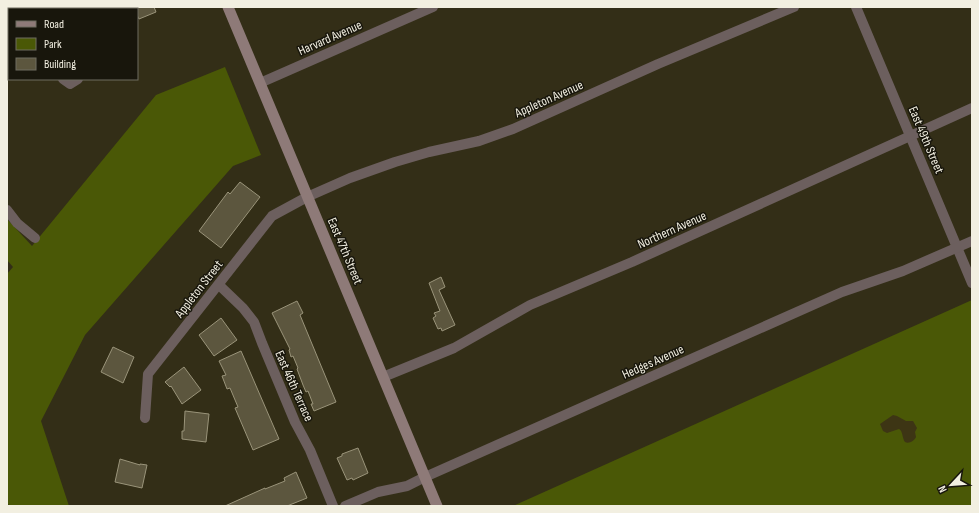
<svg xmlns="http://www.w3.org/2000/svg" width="979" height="513" font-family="'Sofia Sans Condensed',sans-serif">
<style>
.green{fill:#4a5806}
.sand{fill:#3d3514}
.building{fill:#5c563e;stroke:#9a947a}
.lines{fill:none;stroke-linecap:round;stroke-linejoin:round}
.minor{stroke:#6c5f5e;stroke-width:10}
.secondary{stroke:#8e7a78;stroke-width:11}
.labels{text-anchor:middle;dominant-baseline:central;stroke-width:3;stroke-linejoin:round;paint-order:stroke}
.street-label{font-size:13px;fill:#f2efe1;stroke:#18160c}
</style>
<rect width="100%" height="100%" fill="#332e17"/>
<g class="green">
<path d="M225,67L261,155L233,166L85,335L41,421L69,506H12L7,504V274L13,267L7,260V219L32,246L156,95Z"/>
<path d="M972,300V506H513Z"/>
</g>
<path class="sand" d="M893,415L897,416L906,421H913L917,428L915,432L916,437C914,441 909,444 905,442C902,438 903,431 899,429L887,433L883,431L880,424Z"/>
<g class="building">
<path d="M137,7H154L156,12L139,19L137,15Z"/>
<path d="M240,182L260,197L221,248L199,231L228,192L230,194Z"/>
<path d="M441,277L445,287L439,290L455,325L442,331L441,328L438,329L433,318L436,316L434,313L440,311L429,283Z"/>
<path d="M297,301L303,313L300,315L336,402L314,411L311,404H313L308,391L306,392L303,385L297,369L298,368L293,356L291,357L289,350L290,349L272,313Z"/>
<path d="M221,318L237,340L214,356L199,335Z"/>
<path d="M113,347L134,357L123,383L101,372Z"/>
<path d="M241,351L279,439L253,450L235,408L238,407L230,388L227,389L222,376L226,375L219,361Z"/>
<path d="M184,367L201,390L182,404L171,386L170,387L165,382Z"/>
<path d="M185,411L209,414L206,442L182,439V431H184Z"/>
<path d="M358,448L368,473L353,480L352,478L347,480L337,458L342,456V454Z"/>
<path d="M120,459L140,465V464L147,465L142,488L115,482Z"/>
<path d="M296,472L307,498L287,506H225L265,488V489L285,481L284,478Z"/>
</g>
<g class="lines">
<g class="minor">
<path d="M856,7L972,283"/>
<path d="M85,9L86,7"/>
<path d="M7,73L9,72"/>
<path d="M63,79L70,84L78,79"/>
<path d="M260,83L433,7"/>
<path d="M7,210L17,223L35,238"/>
<path d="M219,285L243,308L254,322L262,343L295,422L310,450L333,506"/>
<path d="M383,377L454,348L530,305L632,262L972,108"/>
<path d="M145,418L148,374L272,216L307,197L350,178L395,162L429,152L479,141L513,129L658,64L794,7"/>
<path d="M345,506L378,492L407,486L425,477L842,292L903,271L972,241"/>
</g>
<path class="secondary" d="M228,7L437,506"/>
</g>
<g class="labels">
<g class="street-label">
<text transform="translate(330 38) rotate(-24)">Harvard Avenue</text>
<text transform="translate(549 99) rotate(-24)">Appleton Avenue</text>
<text transform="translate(926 140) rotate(67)">East 49th Street</text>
<text transform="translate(672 230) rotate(-24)">Northern Avenue</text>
<text transform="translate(345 251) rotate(67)">East 47th Street</text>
<text transform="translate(199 289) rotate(-52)">Appleton Street</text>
<text transform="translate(653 362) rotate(-24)">Hedges Avenue</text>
<text transform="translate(294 386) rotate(66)">East 46th Terrace</text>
</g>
</g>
<rect width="979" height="513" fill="none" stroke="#f2efe1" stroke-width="16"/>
<rect x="8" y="8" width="130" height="72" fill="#18160c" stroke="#6f6d61"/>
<rect x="16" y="21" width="20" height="6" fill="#8e7a78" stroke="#6f6d61"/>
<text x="44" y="28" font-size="12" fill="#f2efe1">Road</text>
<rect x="16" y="38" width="20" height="12" fill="#4a5806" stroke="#6f6d61"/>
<text x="44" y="48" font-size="12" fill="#f2efe1">Park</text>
<rect x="16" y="58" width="20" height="12" fill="#5c563e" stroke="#6f6d61"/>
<text x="44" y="68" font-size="12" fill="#f2efe1">Building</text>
<g transform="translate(951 485) rotate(244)" stroke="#18160c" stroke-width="3" paint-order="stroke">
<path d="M0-3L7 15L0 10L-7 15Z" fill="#f2efe1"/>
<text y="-6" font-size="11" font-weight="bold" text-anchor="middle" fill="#f2efe1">N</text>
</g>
</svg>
